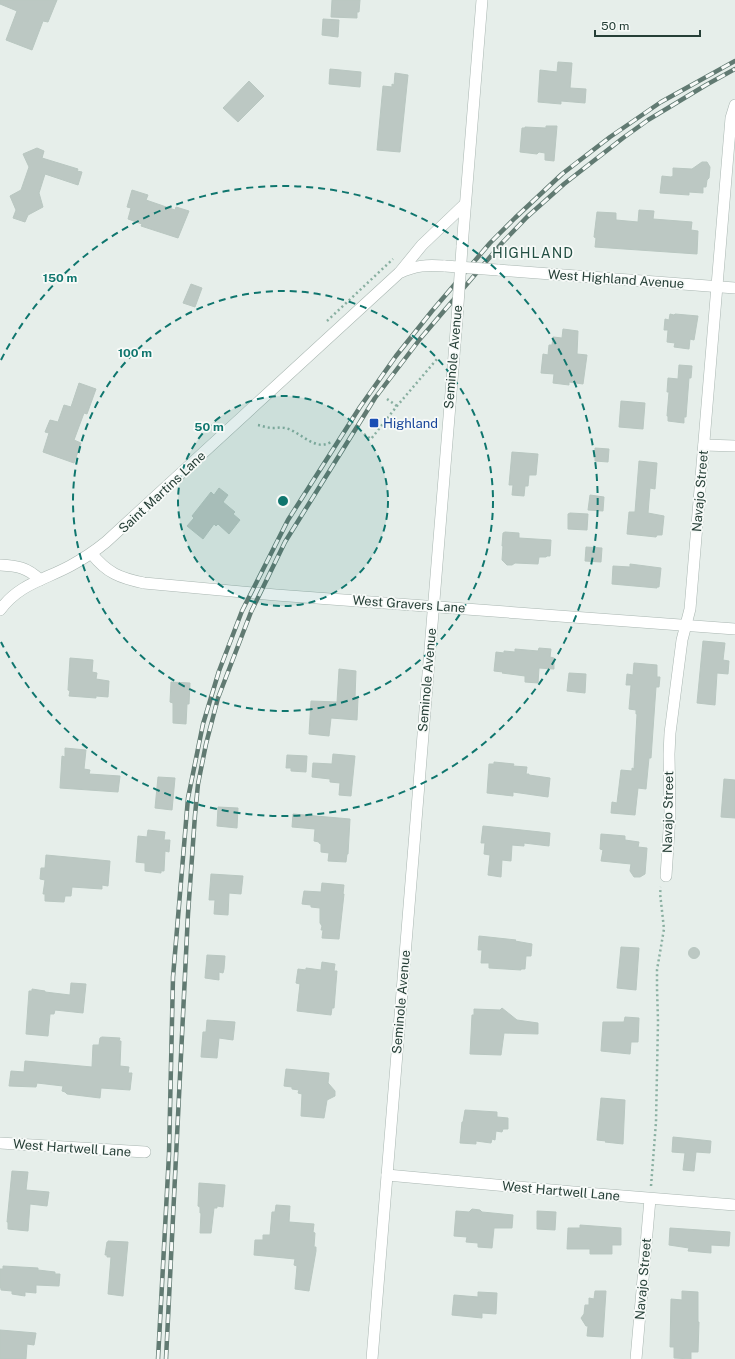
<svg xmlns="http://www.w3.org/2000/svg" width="735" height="1359" font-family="'Public Sans',sans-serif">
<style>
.building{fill:#bcc8c3;stroke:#b9c7c1}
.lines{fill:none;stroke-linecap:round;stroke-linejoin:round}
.minor-casing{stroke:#a9b6b1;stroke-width:12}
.path{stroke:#89afa1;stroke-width:2.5;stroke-dasharray:2 3;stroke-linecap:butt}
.minor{stroke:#fff;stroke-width:11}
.rail-casing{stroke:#617a72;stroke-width:4.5}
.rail{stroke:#f7faf8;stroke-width:3;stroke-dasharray:9;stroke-linecap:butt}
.minor-bridge-casing{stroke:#a9b6b1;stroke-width:12;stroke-linecap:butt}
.minor-bridge{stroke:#fff;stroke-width:11}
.ring{fill:none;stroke:#0f766e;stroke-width:2;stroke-dasharray:7 5}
.transit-dot{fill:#1a4fb4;stroke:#f7faf8;stroke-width:1.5}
.labels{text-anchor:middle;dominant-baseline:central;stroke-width:3.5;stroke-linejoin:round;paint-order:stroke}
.street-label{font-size:13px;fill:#263f37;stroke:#f7faf8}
.transit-label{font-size:13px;fill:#164399;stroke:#f7faf8;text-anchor:start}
.neighbourhood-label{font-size:14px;letter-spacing:1px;fill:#234f43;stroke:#f7faf8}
.centre{fill:#0f766e;stroke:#f7faf8;stroke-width:2}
.ring-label{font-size:12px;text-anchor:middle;font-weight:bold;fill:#0f766e;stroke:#f7faf8;stroke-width:3.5;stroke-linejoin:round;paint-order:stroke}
</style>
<rect width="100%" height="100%" fill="#e6eeea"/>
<g class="building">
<path d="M0,0H57L48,22L43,21L32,50L6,40L17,11L0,4Z"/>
<path d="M332,0H360L359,12H357V18L331,17Z"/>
<path d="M323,19L339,20L338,37L322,35Z"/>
<path d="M558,62L572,63L570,88L586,89L585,103L561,101V104L538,102L540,70L557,72Z"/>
<path d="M330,69L361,72L360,87L329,84Z"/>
<path d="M395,73L408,75L400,152L377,150L383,86L392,87V84L394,85Z"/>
<path d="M249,81L264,96L238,122L223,108Z"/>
<path d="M546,126H557L554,161L545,160V153L539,152L537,154L520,152L522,128H525V127L546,128Z"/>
<path d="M37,148L44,151L42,158L78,169L77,171L82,172L78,185L45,174L39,193L43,207L28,215L25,222L13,218L16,210L10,196L21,190L29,167L23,154Z"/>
<path d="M702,162H707L710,167L709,178L707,180L706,187H703V193L689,192V195L660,193L662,176L671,177L673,176V168L692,169Z"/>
<path d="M132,190L148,195L146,200L175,210L176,207L189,211L178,238L141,226L142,224L128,219L131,208L127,207Z"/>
<path d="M639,210L654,211L653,219L692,222L691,230L698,231L697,254L595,247L596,238L594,237L597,212L616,213V220L638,222Z"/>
<path d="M191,284L202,288L195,307L183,303Z"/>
<path d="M670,314L674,315L675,314L698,316L694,340L690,339L689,349L674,347L675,343L667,342L668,330H664L665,319L669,320Z"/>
<path d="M563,329L578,331L577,354L587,355L583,384L569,382V385L553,383L554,374L541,373L543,354L548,355L549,345H552L553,337L562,338Z"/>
<path d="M679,365L692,366L691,378H689L686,417H684V423L668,421V416H667L669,392H667L668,378L678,379Z"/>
<path d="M79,383L96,389L87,414L84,413L74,440L81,443L74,463L43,452L49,433L45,432L50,420L58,422L64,405L71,407Z"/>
<path d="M621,401L645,403L643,429L619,427Z"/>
<path d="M595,448L609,449L608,462L595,461Z"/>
<path d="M512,452L538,454L536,475H529L528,486H525L524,496L512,495L513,485H509Z"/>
<path d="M639,461L657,463L655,489L650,488L648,513L664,516L662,535H657L656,537L627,534L629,512H635Z"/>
<path d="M219,488L228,495L223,502L235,512L233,514L240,520L229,534L218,524L216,526L214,524L203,539L187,526L194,518L192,516L211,492L214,495Z"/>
<path d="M590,495L604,497L603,511L588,510Z"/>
<path d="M570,513L588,514L587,530L568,529V514Z"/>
<path d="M505,532L519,533V538L551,540L550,556H547L546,557H539L538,564L515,563L512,565H507L502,560L503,546H502L503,533Z"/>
<path d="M586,547L602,548L601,562L585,561Z"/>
<path d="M630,564L661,568L659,587H657V588L612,584L613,566L630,567Z"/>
<path d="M703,641L725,643L723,660L729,661L728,674L717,673L715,705L697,703Z"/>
<path d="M539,648L551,649L550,657L554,658V669L539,668L538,683L525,682V676L502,673L503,672L494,671L496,652L504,653V651L515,652V649L538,651Z"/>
<path d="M70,658L93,660L92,672L97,673L96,679L109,681L108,697L96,696V698L69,696L70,691L68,690Z"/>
<path d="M634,663L657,665V677H660L659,687H656L651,758H649L646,789L638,788L635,815L611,813L612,802L617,803L621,770L632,771V768L634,769L637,714H636V710L629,709L631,685H626L627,674L633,675Z"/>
<path d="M339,669L356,671L355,698H358L357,720L331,718L329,736L309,734L311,701L337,702Z"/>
<path d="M569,673L586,674L585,693L567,691Z"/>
<path d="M171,682L190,683L189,704H187L186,724L173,723V703L170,702Z"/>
<path d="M65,748L86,750L84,769L90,770L89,774L120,776L118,792L60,788L62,756L65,757Z"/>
<path d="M333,754L355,756L351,796L339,795L340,783L330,782V779L312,777L313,763L332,764Z"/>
<path d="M287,755L307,756L306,772L291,771V768H286Z"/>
<path d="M494,762L514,764L513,766L527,767L526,774H529V775L550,778L548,797L513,792V796L487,793L489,764H494Z"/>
<path d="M158,777L175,778L172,810L155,808Z"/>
<path d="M724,779L735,780V818L721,817Z"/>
<path d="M218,807L238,808L237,828L217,826Z"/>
<path d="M293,814L350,819L348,854H347L346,862L328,861L329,853L321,852V844L319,843V842L314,841L315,829L292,827Z"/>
<path d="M483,826L550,833L549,846L524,843V846L512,845L511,861L502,860L501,877L488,875L490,855L484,854L485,843H481Z"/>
<path d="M148,830L165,832L164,840H170L169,852L165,851L164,871H161V873L145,871V863L136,862L138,836L147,837Z"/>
<path d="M601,834L625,836V840L639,842L638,847L647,848L645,874L640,877H634L630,871L631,864L601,861L603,850L600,849Z"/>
<path d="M46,855L110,861L108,886L102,885V889L72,887L71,896H65L64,902L45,901V894H43L45,880L40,879L41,868H45Z"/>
<path d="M211,874L243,876L241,894L229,893L228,915L214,914L215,900H209Z"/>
<path d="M322,883L344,885L343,894H344L339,939L322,938L323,930H321L322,926L320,923V908L311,907V905L302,904L304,891L321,892Z"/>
<path d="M479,936L516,940L515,941L532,944L531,956H526L525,969H521V970L489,968V963H481L482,950H478Z"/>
<path d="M621,947L639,948L636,990L617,988Z"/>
<circle cx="694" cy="953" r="5.5"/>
<path d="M207,955L225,956L224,969L223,973L219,972V980L205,978Z"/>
<path d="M322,962L335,964L334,971H337L334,1008H332L331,1015L297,1011L300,984L296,983L298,969L306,970V968L321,970Z"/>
<path d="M71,983L86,984L83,1013L55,1010L54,1014H50L48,1036L26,1034L29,991H32V989L45,991V992L70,995Z"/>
<path d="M502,1008L517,1020L538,1023V1034L504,1033L501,1055L470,1054L472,1015H474V1009L500,1010Z"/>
<path d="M625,1017L639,1018L638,1042H631L630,1054L601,1051L603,1022H624Z"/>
<path d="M207,1020L235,1022L233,1040L219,1038L217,1058L201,1057L203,1032H206Z"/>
<path d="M102,1037L120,1038L119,1041H121L120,1066L129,1067L128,1073H132L130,1090L101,1088L100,1098L67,1094L65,1092L62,1091L63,1086L37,1083L36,1087L9,1086L11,1071L24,1072L25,1061L92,1067L93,1045H99L100,1038Z"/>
<path d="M286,1069L329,1073L328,1083L335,1091V1096L327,1100L324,1118L301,1116L302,1094L298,1093L299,1090L292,1089V1087L284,1086Z"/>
<path d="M601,1098L625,1100L623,1144L605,1142L606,1141L597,1140Z"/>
<path d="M465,1110L497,1112V1117L508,1118V1129H503L502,1132L496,1131L495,1140L492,1139L491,1143L476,1141V1144L460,1143L462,1122H463Z"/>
<path d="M673,1137L711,1141L710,1153L696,1152L694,1171L683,1170L685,1153L672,1152Z"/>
<path d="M12,1171L28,1172L26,1190L49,1192L47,1206L30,1204L28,1231L8,1229V1222H7Z"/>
<path d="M199,1183L225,1185L223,1207L217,1206V1208H214L211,1233H200L201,1213H200V1207L198,1206Z"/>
<path d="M276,1205L290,1206L289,1222L314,1224L313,1232L315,1233L314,1247H316V1251L309,1291L295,1289L297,1266L294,1265L295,1259L254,1255L255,1240H263V1235H270L272,1212H275Z"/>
<path d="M472,1209L480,1210L482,1212L513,1215L512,1228H494L492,1248L478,1247V1243L466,1242L467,1237L454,1236L456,1211L469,1212Z"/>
<path d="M537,1211L556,1212L555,1230L537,1229Z"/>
<path d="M580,1225L621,1228V1245H612V1254H590V1249H567L568,1228H580Z"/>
<path d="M670,1228L730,1232L729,1246L711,1245V1253L688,1251L689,1248L669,1245Z"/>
<path d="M108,1241L128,1242L123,1296L108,1294L111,1257H107V1255H105L107,1242H108Z"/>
<path d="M3,1266L38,1268V1270L55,1272V1274H60L59,1286L36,1285V1293L25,1292V1296L12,1294V1291L1,1290V1288H0V1269H3Z"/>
<path d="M595,1291H606L603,1337L587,1336L588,1326H586L581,1318L584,1314L585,1305H589V1298L594,1299Z"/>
<path d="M682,1291L698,1292V1322H699L698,1352H691V1359L674,1358V1347H670L671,1299L682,1300Z"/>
<path d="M478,1292L497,1293L496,1314L482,1313V1318L452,1315L454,1295L478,1297Z"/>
<path d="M0,1330L36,1333L34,1345L27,1344L26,1359H0Z"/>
</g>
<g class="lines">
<defs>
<g id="minor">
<path d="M462,247L482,0"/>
<path d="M498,270L735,288"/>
<path d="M400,272L422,245L465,204"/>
<path d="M704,445L735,446"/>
<path d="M92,554C107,573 120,578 144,583L276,595L735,629"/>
<path d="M0,565C17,566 27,567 40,580"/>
<path d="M0,610C19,584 44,580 70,566C83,559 95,551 106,542L399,273C417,265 426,265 445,266"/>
<path d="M666,876L670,815L669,754L670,733L682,640L690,609L731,118L735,105"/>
<path d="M0,1143L145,1152"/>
<path d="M387,1175L573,1192L735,1205"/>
<path d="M372,1359L457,319"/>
<path d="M636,1359L650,1199"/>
</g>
</defs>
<use href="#minor" class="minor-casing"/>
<g class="path">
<path d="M327,321L393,259"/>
<path d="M387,399L397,406"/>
<path d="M258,425C263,426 268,428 273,428C277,428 281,427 285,428C300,431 315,452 331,442"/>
<path d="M364,434L371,439L397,406L437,359"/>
<path d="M651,1186L656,1122L658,1021L657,988V970L664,929L660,893L661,887"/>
</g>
<use href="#minor" class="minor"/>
<defs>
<g id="rail">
<path d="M158,1359L169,1154L173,977L188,798L203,724L219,671L242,611L288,520L360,407L396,356L432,311L490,243L515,218L562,174L610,137L661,102L735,61"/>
<path d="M166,1359L188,914L195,815L198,784L206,744L218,698L251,612L285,542L375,398L420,339L502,243L527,217L564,184L623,138L648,120L706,85L735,69"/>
</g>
</defs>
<use href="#rail" class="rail-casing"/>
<use href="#rail" class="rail"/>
<defs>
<g id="minor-bridge">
<path d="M445,266L498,270"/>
<path d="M457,319L462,247"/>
</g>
</defs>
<use href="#minor-bridge" class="minor-bridge-casing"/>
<use href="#minor-bridge" class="minor-bridge"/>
</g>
<circle cx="283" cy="501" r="105" fill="#0f766e" fill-opacity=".12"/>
<g class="ring">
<circle cx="283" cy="501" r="105"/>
<circle cx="283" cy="501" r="210"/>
<path d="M1 360A315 315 0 1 1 1 642"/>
</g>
<rect class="transit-dot" x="369" y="418" width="10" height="10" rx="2"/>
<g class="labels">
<g class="street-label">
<text transform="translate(616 279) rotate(4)">West Highland Avenue</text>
<text transform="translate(453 357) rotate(-85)">Seminole Avenue</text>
<text transform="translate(700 491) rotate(-85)">Navajo Street</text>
<text transform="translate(162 492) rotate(-43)">Saint Martins Lane</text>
<text transform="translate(409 604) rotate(4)">West Gravers Lane</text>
<text transform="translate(427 680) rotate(-85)">Seminole Avenue</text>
<text transform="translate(668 812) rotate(-89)">Navajo Street</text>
<text transform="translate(401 1002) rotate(-85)">Seminole Avenue</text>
<text transform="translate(72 1148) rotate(4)">West Hartwell Lane</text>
<text transform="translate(561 1191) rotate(5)">West Hartwell Lane</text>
<text transform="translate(643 1279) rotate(-85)">Navajo Street</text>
</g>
<g class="transit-label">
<text x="383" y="423">Highland</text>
</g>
<g class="neighbourhood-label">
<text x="533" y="253">HIGHLAND</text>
</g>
</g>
<circle cx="283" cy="501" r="6" class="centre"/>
<g class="ring-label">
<text x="60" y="282">150 m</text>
<text x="135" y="357">100 m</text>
<text x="209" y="431">50 m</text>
</g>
<path d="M595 30v6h105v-6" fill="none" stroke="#263f37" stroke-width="2"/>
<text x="601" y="30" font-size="12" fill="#263f37" stroke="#f7faf8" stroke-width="3" paint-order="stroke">50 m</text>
</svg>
